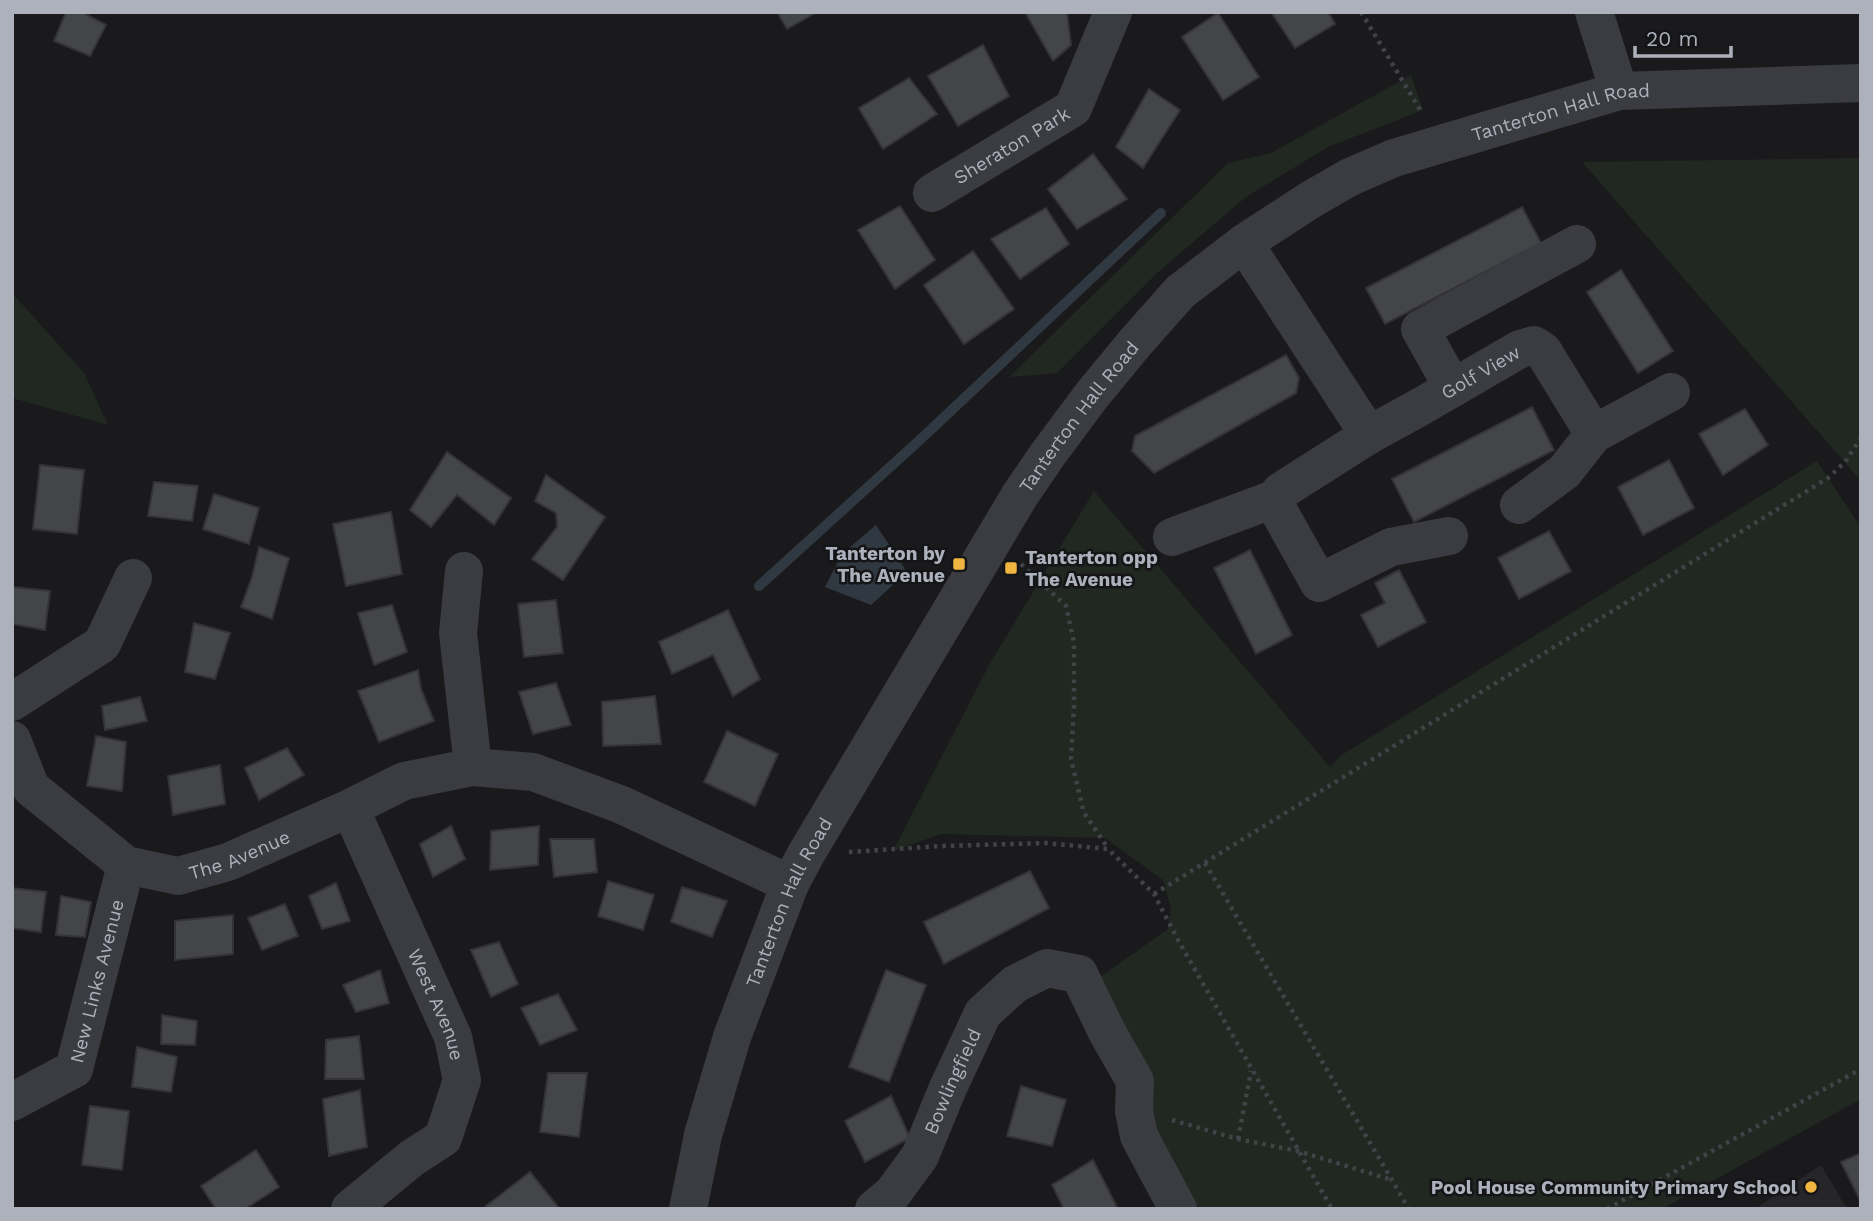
<svg xmlns="http://www.w3.org/2000/svg" width="1873" height="1221" font-family="'Work Sans',sans-serif">
<style>
.built{fill:#26262a}
.green{fill:#202821}
.water{fill:#303941}
.lines{fill:none;stroke-linecap:round;stroke-linejoin:round}
.stream{stroke:#303941;stroke-width:10}
.building{fill:#444549;stroke:#343438;stroke-width:2}
.path{stroke:#414348;stroke-width:4.5;stroke-dasharray:3.5 5;stroke-linecap:butt}
.minor{stroke:#3b3c41;stroke-width:38}
.poi-dot{fill:#efb540;stroke:#151518;stroke-width:2.5}
.labels{text-anchor:middle;dominant-baseline:central;stroke-width:5;stroke-linejoin:round;paint-order:stroke}
.street-label{font-size:19px;fill:#adb1bc;stroke:#151518}
.poi-label{font-size:19px;font-weight:bold;fill:#adb1bc;stroke:#151518;text-anchor:end}
</style>
<rect width="100%" height="100%" fill="#1a1a1d"/>
<path class="built" d="M1821,1165L1847,1209H1755Z"/>
<g class="green">
<path d="M1411,75L1423,110L1328,147L1246,197L1157,273L1057,373L1009,377L1228,163L1271,153Z"/>
<path d="M1861,158V481L1582,162Z"/>
<path d="M12,293L84,373L108,425L12,398Z"/>
<path d="M1817,461L1861,528V1099L1662,1209H1194L1147,1131L1100,977L1168,929L1171,909L1163,880L1105,838L941,834L893,851L989,665L1094,491L1330,767L1340,756Z"/>
</g>
<path class="water" d="M876,525L907,572L871,605L825,587L842,554Z"/>
<g class="lines">
<path class="stream" d="M759,586L922,438L1161,213"/>
</g>
<g class="building">
<path d="M66,12H82L106,25L90,56L54,41Z"/>
<path d="M777,12H817L787,29Z"/>
<path d="M1025,12H1067L1071,45L1053,61Z"/>
<path d="M1271,12H1328L1335,24L1295,48Z"/>
<path d="M1218,13L1259,77L1223,100L1182,37Z"/>
<path d="M983,45L1009,96L958,126L928,76Z"/>
<path d="M909,78L937,114L883,149L859,108Z"/>
<path d="M1149,89L1180,110L1143,168L1116,147Z"/>
<path d="M1093,154L1127,199L1077,229L1048,189Z"/>
<path d="M900,206L935,260L895,289L858,230Z"/>
<path d="M1522,207L1541,243L1385,324L1366,288Z"/>
<path d="M1046,208L1069,244L1020,279L991,239Z"/>
<path d="M973,251L1014,309L964,344L924,285Z"/>
<path d="M1621,270L1673,351L1638,373L1587,292Z"/>
<path d="M1286,355L1299,378L1296,393L1154,473L1132,451L1135,436Z"/>
<path d="M1532,407L1554,450L1414,522L1392,479Z"/>
<path d="M1745,409L1768,445L1723,475L1699,434Z"/>
<path d="M447,452L511,498L494,525L457,495L431,527L410,510Z"/>
<path d="M1669,460L1694,508L1643,535L1618,487Z"/>
<path d="M40,465L84,470L77,534L33,529Z"/>
<path d="M546,475L605,517L563,580L532,559L557,527L556,513L535,501Z"/>
<path d="M154,482L198,486L192,521L148,516Z"/>
<path d="M214,494L259,508L249,544L203,529Z"/>
<path d="M391,512L402,574L346,586L333,524Z"/>
<path d="M1549,531L1571,571L1519,599L1498,558Z"/>
<path d="M259,547L289,558L272,619L241,607L252,577Z"/>
<path d="M1250,550L1292,635L1256,654L1214,568Z"/>
<path d="M1399,570L1426,622L1378,647L1361,615L1385,603L1375,583Z"/>
<path d="M12,587L50,591L45,630L12,624Z"/>
<path d="M556,600L563,653L524,657L518,604Z"/>
<path d="M392,605L407,652L374,665L358,613Z"/>
<path d="M728,610L760,679L733,696L713,655L672,674L659,642Z"/>
<path d="M194,623L230,633L215,679L185,672Z"/>
<path d="M418,670L421,689L434,721L379,742L358,691Z"/>
<path d="M556,683L571,725L533,734L519,692Z"/>
<path d="M655,696L661,744L603,746L602,702Z"/>
<path d="M140,697L147,721L105,730L102,706Z"/>
<path d="M727,731L778,754L755,806L704,782Z"/>
<path d="M96,736L126,742L122,791L87,786Z"/>
<path d="M287,748L304,775L259,800L245,768Z"/>
<path d="M220,765L225,804L173,815L168,776Z"/>
<path d="M451,826L465,859L433,877L420,844Z"/>
<path d="M539,826L538,865L490,870L491,831Z"/>
<path d="M550,839H594L597,872L554,877Z"/>
<path d="M1030,871L1049,908L944,964L924,922Z"/>
<path d="M608,881L654,895L643,930L598,916Z"/>
<path d="M336,883L350,921L322,929L309,896Z"/>
<path d="M682,887L727,901L712,937L671,922Z"/>
<path d="M12,888L46,892L41,932L12,928Z"/>
<path d="M61,896L91,902L85,937L56,935Z"/>
<path d="M285,904L298,936L262,950L248,918Z"/>
<path d="M233,915V954L175,960V921Z"/>
<path d="M499,942L518,984L491,997L471,950Z"/>
<path d="M380,970L389,1003L356,1012L343,985Z"/>
<path d="M886,970L926,985L889,1082L849,1067Z"/>
<path d="M558,994L577,1030L540,1045L521,1008Z"/>
<path d="M162,1015L197,1021L195,1045L161,1044Z"/>
<path d="M359,1036L364,1079H325L326,1040Z"/>
<path d="M137,1047L177,1057L171,1092L132,1087Z"/>
<path d="M548,1073H587L579,1137L540,1132Z"/>
<path d="M1021,1086L1066,1100L1052,1146L1007,1136Z"/>
<path d="M360,1090L367,1147L329,1156L323,1099Z"/>
<path d="M891,1096L910,1138L865,1162L845,1121Z"/>
<path d="M90,1106L129,1111L122,1170L82,1165Z"/>
<path d="M256,1150L279,1187L245,1209H216L201,1186Z"/>
<path d="M1861,1153V1202L1841,1162Z"/>
<path d="M1093,1160L1118,1209H1064L1052,1185Z"/>
<path d="M530,1172L559,1208L487,1209L486,1206Z"/>
</g>
<g class="lines">
<g class="path">
<path d="M1361,12L1422,113"/>
<path d="M1021,564L1066,606L1074,643V706L1071,759L1084,813L1108,848"/>
<path d="M849,852L942,846L1046,843L1108,849L1154,894L1178,940L1332,1209"/>
<path d="M1205,863L1409,1209"/>
<path d="M1154,894L1828,478L1845,462L1861,438"/>
<path d="M1172,1120L1238,1139L1298,1151L1389,1179"/>
<path d="M1238,1139L1251,1071"/>
<path d="M1607,1209L1861,1069"/>
</g>
<g class="minor">
<path d="M1594,12L1619,91"/>
<path id="s1" d="M932,193L1073,108L1113,12"/>
<path d="M1244,243L1369,435"/>
<path d="M1453,388L1420,329L1577,244"/>
<path d="M1519,505L1564,472L1594,434"/>
<path id="s2" d="M1449,536L1391,547L1319,583L1277,508L1274,499L1281,491L1369,435L1420,407L1520,349L1534,345L1543,351L1594,434L1671,392"/>
<path d="M1172,537L1274,499"/>
<path d="M464,571L458,633L473,767"/>
<path d="M12,702L102,644L133,578"/>
<path id="s3" d="M12,740L31,788L126,865L178,876L228,862L350,808L404,781L473,767L533,772L622,805L790,884"/>
<path id="s4" d="M350,808L453,1037L462,1080L443,1138L412,1158L350,1209"/>
<path id="s5" d="M12,1102L74,1069L126,865"/>
<path id="s6" d="M688,1209L703,1135L732,1037L790,884L806,854L1020,495L1048,454L1092,395L1134,344L1180,292L1244,243L1310,200L1350,177L1394,158L1619,91L1861,83"/>
<path id="s7" d="M874,1209L893,1193L920,1156L947,1090L983,1013L1015,984L1047,968L1079,974L1107,1032L1135,1081L1134,1111L1139,1136L1178,1209"/>
</g>
</g>
<g class="poi-dot">
<rect x="952" y="557" width="14" height="14" rx="3.5"/>
<rect x="1004" y="561" width="14" height="14" rx="3.5"/>
<circle cx="1811" cy="1187" r="7"/>
</g>
<g class="labels">
<g class="street-label">
<text stroke="none"><textPath href="#s6" startOffset="1479">Tanterton Hall Road</textPath></text>
<text stroke="none"><textPath href="#s1" startOffset="93">Sheraton Park</textPath></text>
<text stroke="none"><textPath href="#s2" startOffset="478">Golf View</textPath></text>
<text stroke="none"><textPath href="#s6" startOffset="891">Tanterton Hall Road</textPath></text>
<text stroke="none"><textPath href="#s3" startOffset="292">The Avenue</textPath></text>
<text stroke="none"><textPath href="#s6" startOffset="324">Tanterton Hall Road</textPath></text>
<text stroke="none"><textPath href="#s5" startOffset="161">New Links Avenue</textPath></text>
<text stroke="none"><textPath href="#s4" startOffset="215">West Avenue</textPath></text>
<text stroke="none"><textPath href="#s7" startOffset="152">Bowlingfield</textPath></text>
</g>
<g class="poi-label">
<text x="945" y="553">Tanterton by<tspan x="945" dy="22">The Avenue</tspan></text>
<text x="1025" y="557" text-anchor="start">Tanterton opp<tspan x="1025" dy="22">The Avenue</tspan></text>
<text x="1797" y="1187">Pool House Community Primary School</text>
</g>
</g>
<rect width="1873" height="1221" fill="none" stroke="#adb1bc" stroke-width="28"/>
<path d="M1635 46v10h96v-10" fill="none" stroke="#adb1bc" stroke-width="3.5"/>
<text x="1646" y="46" font-size="21" fill="#adb1bc" stroke="#151518" stroke-width="5" paint-order="stroke">20 m</text>
</svg>
